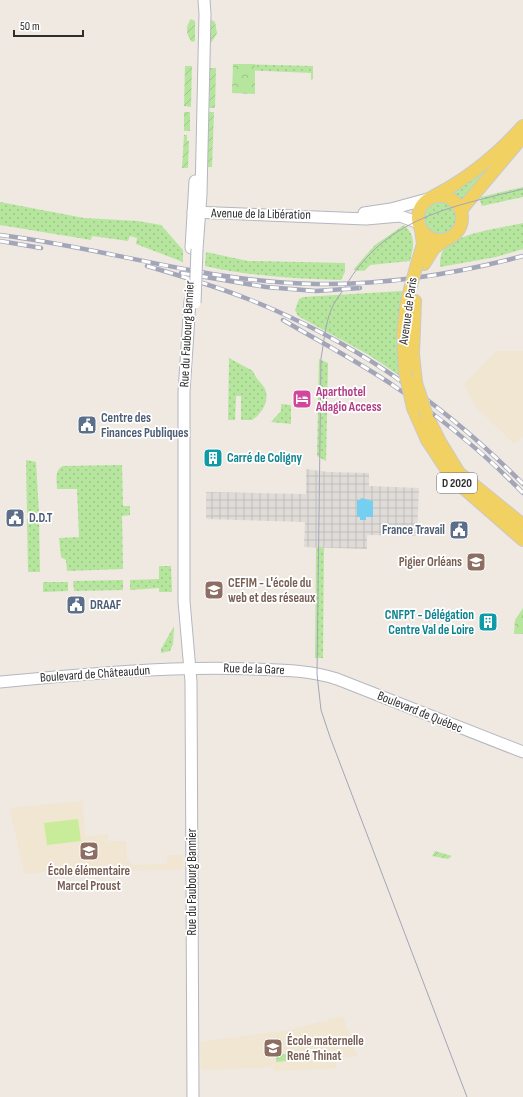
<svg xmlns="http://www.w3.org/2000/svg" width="523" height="1097" font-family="'Sofia Sans Condensed',sans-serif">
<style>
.education{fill:#f0e6d1}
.grass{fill:url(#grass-dots)}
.park{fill:url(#park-crowns)}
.garden{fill:url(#garden-furrows)}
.pitch{fill:#c9ec9a}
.plaza{fill:url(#plaza-grid)}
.water{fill:#75cff0}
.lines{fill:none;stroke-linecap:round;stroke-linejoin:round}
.secondary-casing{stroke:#b4b7c1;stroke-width:13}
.primary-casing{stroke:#c9c9c9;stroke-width:14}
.secondary{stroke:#fff;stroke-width:11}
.primary{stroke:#f2d163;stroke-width:12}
.tram{stroke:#a3a6b8;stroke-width:1}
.rail-casing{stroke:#a3a6b8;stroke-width:4.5}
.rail{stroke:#fff;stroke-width:3;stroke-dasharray:9;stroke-linecap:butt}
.secondary-bridge-casing{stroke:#b4b7c1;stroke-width:13;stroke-linecap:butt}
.primary-bridge-casing{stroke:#c9c9c9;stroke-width:14;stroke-linecap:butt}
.secondary-bridge{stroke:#fff;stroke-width:11}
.primary-bridge{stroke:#f2d163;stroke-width:12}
.labels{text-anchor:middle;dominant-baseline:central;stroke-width:3.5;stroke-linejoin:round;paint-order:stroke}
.shield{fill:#fff;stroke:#6d6d6d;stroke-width:1}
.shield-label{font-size:12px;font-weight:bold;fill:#2e2e2e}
.street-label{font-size:13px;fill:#2e2e2e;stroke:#fff}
.hotel-label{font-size:13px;font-weight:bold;fill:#b23c85;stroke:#fff;text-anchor:start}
.service-label{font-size:13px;font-weight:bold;fill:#4e5e75;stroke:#fff;text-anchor:start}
.culture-label{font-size:13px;font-weight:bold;fill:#0d838f;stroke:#fff;text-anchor:start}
.education-label{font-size:13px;font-weight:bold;fill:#785e54;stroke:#fff;text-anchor:start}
</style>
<defs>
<pattern id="grass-dots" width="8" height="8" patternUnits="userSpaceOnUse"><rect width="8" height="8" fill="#b6e59e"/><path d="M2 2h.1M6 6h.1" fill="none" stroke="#9dc588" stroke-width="1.8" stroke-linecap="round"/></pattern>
<pattern id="park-crowns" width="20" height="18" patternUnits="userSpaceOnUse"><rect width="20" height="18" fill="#b6e59e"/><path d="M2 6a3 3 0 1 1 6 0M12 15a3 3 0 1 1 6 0" fill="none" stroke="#9dc588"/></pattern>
<pattern id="garden-furrows" width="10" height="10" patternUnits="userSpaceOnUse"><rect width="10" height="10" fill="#b6e59e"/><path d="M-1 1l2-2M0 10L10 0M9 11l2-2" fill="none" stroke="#9dc588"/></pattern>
<pattern id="plaza-grid" width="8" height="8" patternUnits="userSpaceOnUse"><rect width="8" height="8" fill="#dfdcd8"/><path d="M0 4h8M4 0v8" fill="none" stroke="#c0bdba"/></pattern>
</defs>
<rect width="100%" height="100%" fill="#efe9e1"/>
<g class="education">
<path d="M496,351H523V436L514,444L476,407L464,384Z"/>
<path d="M82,801L86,837L108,834V841H126L127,860L133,865L167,864V855H183V869L129,871L126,865L24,874L10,808Z"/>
<path d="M343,1016L357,1056L336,1058V1068L274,1071L273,1067L201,1070L200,1042L289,1030Z"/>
</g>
<g class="grass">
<path d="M239,64L313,66V79L311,80V73L241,70L239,69Z"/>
<path d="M494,161L496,164L461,202L452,192Z"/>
<path d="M523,187V197L482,206L480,201L481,197Z"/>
<circle cx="440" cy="218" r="16"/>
<path d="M0,202L84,218L138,221L161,225L183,250V262L136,244L137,238L130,236L128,241L92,236L91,240L0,225Z"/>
<path d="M523,223V249L496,257L440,267C440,261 440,252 446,247C462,232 502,228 523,223Z"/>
<path d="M404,225C416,236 414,245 410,261L370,265L364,271L353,270L375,245Z"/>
<path d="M206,252L248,261L345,263V272L341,280C295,279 250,276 205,266Z"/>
<path d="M402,291L397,336L400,376L369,355L298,316L295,310L299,299L303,297Z"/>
<path d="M229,358L253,371C255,378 260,381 264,387C271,399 262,414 252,420H241V396H236L235,420H228Z"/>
<path d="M319,359L328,363L326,461L317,456Z"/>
<path d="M281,404L291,405V424L271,422L281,411Z"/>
<path d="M26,460L36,462L39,513H27Z"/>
<path d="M122,465L123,506H130V515L122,516L123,569L67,571L66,560L61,557L59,538L79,537L77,489H57C57,481 54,470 63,466Z"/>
<path d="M27,519H39L40,572H28Z"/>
<path d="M316,547H324L323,658H315Z"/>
<path d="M159,566H171L172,592H159V588L130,590V580L159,579Z"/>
<path d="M123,580V590L74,591L73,581Z"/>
<path d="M43,582H68V591L43,592Z"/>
<path d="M174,626L173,644L170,651L161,653V649Z"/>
</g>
<g class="park">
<path d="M233,64H255V94L232,93Z"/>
<path d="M523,608V634H514L515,620Z"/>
<path d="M276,1054H286V1061L276,1062Z"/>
</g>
<g class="garden">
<path d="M191,19L195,21V41L192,42C186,36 185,26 191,19Z"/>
<path d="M210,19L215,22L217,33L211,43H210Z"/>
<path d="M185,66H192L191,107L184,106Z"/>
<path d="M210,68H216L215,108H209Z"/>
<rect x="184" y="112" width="6" height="19"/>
<path d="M209,112H214L212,167H207Z"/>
<path d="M184,135H187V141H189L188,168H182Z"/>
<path d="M435,851L452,856L448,859L432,856Z"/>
</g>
<path class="pitch" d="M78,819L81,841L47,845L44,823Z"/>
<path class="plaza" d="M306,469L328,472L369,473V486L419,488L417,536L367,535V549L304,547L305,522L206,519V492L306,494Z"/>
<path class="water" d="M361,498L373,501V517H366V520H360V517H357V500H360Z"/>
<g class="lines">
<defs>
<g id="secondary">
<path d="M193,212L366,219L400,216L419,223"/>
<path d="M364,213L391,209L431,198"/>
<path d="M191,248L195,181"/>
<path d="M197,249L201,194L205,14L204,0"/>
<path d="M190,301L184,392V601L191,682L193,1097"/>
<path d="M0,682C84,674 168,666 252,669C281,670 309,670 337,679L523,752"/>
</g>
<g id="primary">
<circle cx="440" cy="218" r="22"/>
<path d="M434,196C469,178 497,155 523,126"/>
<path d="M461,210L520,140"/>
<path d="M417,264L423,244L421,229"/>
<path d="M424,264L434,248L447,239"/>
<path d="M415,301L413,354L416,383"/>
<path d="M405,372L403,333L407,300"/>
<path d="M413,408L427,440L452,478L523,540"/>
<path d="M427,416L440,442L459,473L523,525"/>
</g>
</defs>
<use href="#secondary" class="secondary-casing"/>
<use href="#primary" class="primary-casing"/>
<use href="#secondary" class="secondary"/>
<use href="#primary" class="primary"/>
<path class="tram" d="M467,1097L330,737L321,710L317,674L321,358C324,343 325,325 331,310C334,302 340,295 345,287C386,217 451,207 523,189"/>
<defs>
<g id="rail">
<path d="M0,235C106,248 210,283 317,284C388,285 455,274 523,256"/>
<path d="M0,241L41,248"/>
<path d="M147,266C181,276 215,286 248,299C352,340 445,405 523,484"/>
<path d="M181,273L266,287L316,291L360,288"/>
<path d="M283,320C320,342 359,362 394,386C440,417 484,453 523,493"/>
</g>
</defs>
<use href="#rail" class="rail-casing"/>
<use href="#rail" class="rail"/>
<defs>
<path id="secondary-bridge" d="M195,303L197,249"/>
<g id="primary-bridge">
<path d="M407,300L417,264"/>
<path d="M405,372L413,408"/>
<path d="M416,383L427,416"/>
</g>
</defs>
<use href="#secondary-bridge" class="secondary-bridge-casing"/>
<use href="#primary-bridge" class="primary-bridge-casing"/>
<use href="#secondary-bridge" class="secondary-bridge"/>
<use href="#primary-bridge" class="primary-bridge"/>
</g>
<defs>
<symbol id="hotel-square" viewBox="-11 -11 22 22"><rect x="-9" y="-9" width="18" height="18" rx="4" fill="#d1479c" stroke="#fff"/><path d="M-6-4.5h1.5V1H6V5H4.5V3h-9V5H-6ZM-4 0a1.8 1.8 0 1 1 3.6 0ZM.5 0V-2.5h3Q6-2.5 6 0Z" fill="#fff"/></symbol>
<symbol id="civic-square" viewBox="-11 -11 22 22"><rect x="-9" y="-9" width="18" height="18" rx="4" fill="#5c6f8a" stroke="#fff"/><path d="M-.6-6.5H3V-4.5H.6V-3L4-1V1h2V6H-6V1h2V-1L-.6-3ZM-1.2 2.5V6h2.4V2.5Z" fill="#fff"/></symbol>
<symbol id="building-square" viewBox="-11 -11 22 22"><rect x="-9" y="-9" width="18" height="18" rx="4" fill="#0f9aa8" stroke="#fff"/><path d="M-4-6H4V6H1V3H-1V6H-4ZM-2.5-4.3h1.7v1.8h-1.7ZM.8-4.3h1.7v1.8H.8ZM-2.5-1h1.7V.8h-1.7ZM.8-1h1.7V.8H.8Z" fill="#fff"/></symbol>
<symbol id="university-square" viewBox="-11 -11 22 22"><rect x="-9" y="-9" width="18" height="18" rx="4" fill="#8d6e63" stroke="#fff"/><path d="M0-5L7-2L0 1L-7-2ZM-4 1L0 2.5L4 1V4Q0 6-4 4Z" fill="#fff"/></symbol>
<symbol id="school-square" viewBox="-11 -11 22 22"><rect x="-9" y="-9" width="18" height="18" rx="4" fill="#8d6e63" stroke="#fff"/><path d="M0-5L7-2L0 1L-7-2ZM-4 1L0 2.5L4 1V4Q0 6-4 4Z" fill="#fff"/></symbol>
</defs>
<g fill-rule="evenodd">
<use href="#hotel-square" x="291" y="388" width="22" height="22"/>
<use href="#civic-square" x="76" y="414" width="22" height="22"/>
<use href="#building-square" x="202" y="447" width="22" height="22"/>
<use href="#civic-square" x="4" y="507" width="22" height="22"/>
<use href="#civic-square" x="448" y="519" width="22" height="22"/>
<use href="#university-square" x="465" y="551" width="22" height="22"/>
<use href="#university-square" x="203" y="579" width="22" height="22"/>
<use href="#civic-square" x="65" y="594" width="22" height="22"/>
<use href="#building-square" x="477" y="611" width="22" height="22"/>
<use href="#school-square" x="78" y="840" width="22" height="22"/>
<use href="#school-square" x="262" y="1037" width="22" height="22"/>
</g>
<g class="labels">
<rect class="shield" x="437" y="473" width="40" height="20" rx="3"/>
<g class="shield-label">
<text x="457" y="483">D 2020</text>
</g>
<g class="street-label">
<text transform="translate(261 214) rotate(1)">Avenue de la Libération</text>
<text transform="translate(408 311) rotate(-82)">Avenue de Paris</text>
<text transform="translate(187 334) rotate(-87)">Rue du Faubourg Bannier</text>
<text transform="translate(254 669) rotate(2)">Rue de la Gare</text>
<text transform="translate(95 674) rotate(-4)">Boulevard de Châteaudun</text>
<text transform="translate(420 712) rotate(22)">Boulevard de Québec</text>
<text transform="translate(192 882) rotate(-90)">Rue du Faubourg Bannier</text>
</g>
<g class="hotel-label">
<text x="316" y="392">Aparthotel<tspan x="316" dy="15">Adagio Access</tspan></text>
</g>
<g class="service-label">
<text x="101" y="418">Centre des<tspan x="101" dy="15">Finances Publiques</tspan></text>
<text x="29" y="518">D.D.T</text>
<text x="445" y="530" text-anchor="end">France Travail</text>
<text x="90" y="605">DRAAF</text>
</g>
<g class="culture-label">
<text x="227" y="458">Carré de Coligny</text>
<text x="474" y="615" text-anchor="end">CNFPT - Délégation<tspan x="474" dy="15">Centre Val de Loire</tspan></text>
</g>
<g class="education-label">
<text x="462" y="562" text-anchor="end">Pigier Orléans</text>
<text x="228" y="583">CEFIM - L'école du<tspan x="228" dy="15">web et des réseaux</tspan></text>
<text x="89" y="871" text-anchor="middle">École élémentaire<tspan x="89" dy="15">Marcel Proust</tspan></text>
<text x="287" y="1041">École maternelle<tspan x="287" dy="15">René Thinat</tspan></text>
</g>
</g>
<path d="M14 30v6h69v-6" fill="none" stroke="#2e2e2e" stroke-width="2"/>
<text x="20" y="30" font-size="12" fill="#2e2e2e" stroke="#ffffff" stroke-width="3" paint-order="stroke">50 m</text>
</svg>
